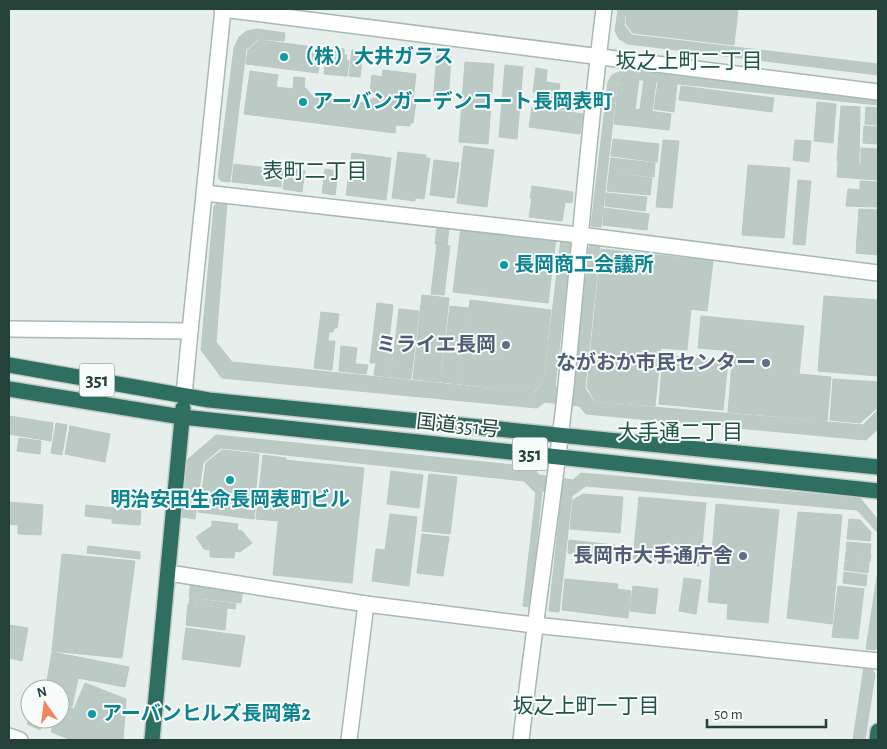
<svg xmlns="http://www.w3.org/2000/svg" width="887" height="749" font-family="'Alegreya Sans','Noto Sans JP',sans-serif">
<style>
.building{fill:#bbcac4;stroke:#b8c9c2}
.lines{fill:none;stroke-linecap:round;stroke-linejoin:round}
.minor-casing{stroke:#a8b8b2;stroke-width:18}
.highway-casing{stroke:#c2cac8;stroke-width:18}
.minor{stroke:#fff;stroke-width:15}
.highway{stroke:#2f6f62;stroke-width:15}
.culture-dot{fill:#0f9aa8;stroke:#f7fbf9;stroke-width:2}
.service-dot{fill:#5c6f8a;stroke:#f7fbf9;stroke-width:2}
.labels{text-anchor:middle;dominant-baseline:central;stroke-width:4;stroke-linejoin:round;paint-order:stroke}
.shield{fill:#f7fbf9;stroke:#637a73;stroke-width:1}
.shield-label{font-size:19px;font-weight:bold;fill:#24423a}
.culture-label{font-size:20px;font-weight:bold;fill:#0d838f;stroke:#f7fbf9;text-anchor:start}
.service-label{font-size:20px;font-weight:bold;fill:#4e5e75;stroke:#f7fbf9;text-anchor:end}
.street-label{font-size:20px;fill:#24423a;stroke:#f7fbf9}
.neighbourhood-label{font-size:21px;fill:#1f5548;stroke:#f7fbf9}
</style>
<rect width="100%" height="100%" fill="#e6efeb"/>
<g class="building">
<path d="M618,9H626L624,25L632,35L878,64V75L628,44L619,39L615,31Z"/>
<path d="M627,9H738L734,45L633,33L626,24Z"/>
<path d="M257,29L285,33L284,41L258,39L246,50L230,182L221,181L218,177L234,48L239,37L247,31Z"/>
<path d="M259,40L322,48L318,73L246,64L248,50Z"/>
<path d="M327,47L344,49V55H347L346,60L349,61L347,76L324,74Z"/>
<path d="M352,50L363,51L360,77L349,76Z"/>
<path d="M437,56L451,57L448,102L433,101Z"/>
<path d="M465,62L494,64L488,144L459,142Z"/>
<path d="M505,65L523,67L517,139L499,137Z"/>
<path d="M536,68L547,70L546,82L560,84L558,95L533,92Z"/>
<path d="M383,70L416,74L413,101H416L413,123H410V126L396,125L395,133L244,114L250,71L278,75L276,87L293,89L294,77L305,78L304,88H306L312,96L366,103L373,98L377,99L378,93L370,92L372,75L382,77Z"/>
<path d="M624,70L878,97V105L623,78L617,84L601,227L591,226L608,82L612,75Z"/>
<path d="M623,78L639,80L635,109L671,114L669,130L614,124L618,85Z"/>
<path d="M644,80L656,82L652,111L640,109Z"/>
<path d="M658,82L677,84L674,112L654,109Z"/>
<path d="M681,86L774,98L772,112L679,100Z"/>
<path d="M536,94L578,100L576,111L534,106Z"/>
<path d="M817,102L836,104L833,143L814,141Z"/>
<path d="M841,106L860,107L859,163L837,161Z"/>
<path d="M532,107L583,114L580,134L529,127Z"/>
<path d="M866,107L878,108V125L865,124Z"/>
<path d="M864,126L878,127V144L863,143Z"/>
<path d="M613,139L659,144L657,162L611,156Z"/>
<path d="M663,140L679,141L672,208L656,207Z"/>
<path d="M795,140L811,141L809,162L793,160Z"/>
<path d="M464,146L494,150L487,207L457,203Z"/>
<path d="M861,148L878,149V180L837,177L838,162L861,164Z"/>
<path d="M398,152L426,155V158H430L424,199L415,198V201L392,198Z"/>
<path d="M352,153L391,158L386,200L346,195Z"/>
<path d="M611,158L655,163L654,177L609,172Z"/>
<path d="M434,160L459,163L454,198L430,195Z"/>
<path d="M234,164L283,170L281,187L232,182Z"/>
<path d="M748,165L790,168L784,238L742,235Z"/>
<path d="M286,168L305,171L302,192L283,189Z"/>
<path d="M325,169L338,171L335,195L322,193Z"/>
<path d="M609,173L652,178L650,195L607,191Z"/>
<path d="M798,180L811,181L805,245L793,244Z"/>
<path d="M860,181L878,182V207L846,206L848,189L860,190Z"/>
<path d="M532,186L573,192L572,203L530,198Z"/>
<path d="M606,193L647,197L645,211L605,206Z"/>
<path d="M532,198L565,203L562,221L529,217Z"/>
<path d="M218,202L227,203L216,342L232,362L535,393L544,381L561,239L568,240L571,245L555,387L574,389L589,248L591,245L600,246L585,388L594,402L863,425L878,410V429L866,440L586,414L579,406L545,402L537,408L222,378L201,350L214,206Z"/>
<path d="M604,208L649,214L647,230L603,225Z"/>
<path d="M859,209L878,210V255L856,253Z"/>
<path d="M437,227L449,229L447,245L435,244Z"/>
<path d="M461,227L556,238L548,303L453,292Z"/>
<path d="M437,244L450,246L444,295L431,294Z"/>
<path d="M601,249L713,261L707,311L691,309L687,350L661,348L655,406L595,401L587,387Z"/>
<path d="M422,295L449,298L440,382L413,379Z"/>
<path d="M824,296L878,300V376L818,371Z"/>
<path d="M470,300L551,310L543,381L534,392L460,384Z"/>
<path d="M377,303L393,305L388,348L393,349L390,377L374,375L376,363H370Z"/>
<path d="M450,306L468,308L459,384L441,382Z"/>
<path d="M399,309L419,311L411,379L391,377Z"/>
<path d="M321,312L339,314L337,328H334L333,332H329L328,341H335L332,370L314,368Z"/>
<path d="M701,316L804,326L799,374L831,377L827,421L728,412L733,351L698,348Z"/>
<path d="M341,346L357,348L355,364L368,365L366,374L339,371Z"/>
<path d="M663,355L728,361L723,410L659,404Z"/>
<path d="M833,379L878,382V407L860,423L830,420Z"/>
<path d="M9,416L53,423L51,441L9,434Z"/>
<path d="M56,423L67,425L62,455L51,453Z"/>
<path d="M70,426L110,434L105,462L65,454Z"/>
<path d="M216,435L533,467L539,475L573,480L581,473L860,498L878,520V533L857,510L586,486L572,496L559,612L549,611L562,493L542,491L530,607L523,606L536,493L524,481L221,448L203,463L195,519L182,517L188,459Z"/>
<path d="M19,438L41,441L40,454L17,451Z"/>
<path d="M222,450L259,454L255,501L201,497L206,463Z"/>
<path d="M263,455L286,458L279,521L256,519Z"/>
<path d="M284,460L364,468L352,583L273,575Z"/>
<path d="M391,471L423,475L419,508L387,504Z"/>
<path d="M429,474L457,477L450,534L422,531Z"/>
<path d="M583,494L623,497L620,533L570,529L573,500Z"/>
<path d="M200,497L256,504L254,519L198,512Z"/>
<path d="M639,497L706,503L700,566L633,559Z"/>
<path d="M9,502L43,505L41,535L18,534V525L9,524Z"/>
<path d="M716,504L779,510L768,623L727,619L728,604L708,602Z"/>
<path d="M86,505L141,511L140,525L112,523V519L85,516Z"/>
<path d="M798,512L842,515L832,624L787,618Z"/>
<path d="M390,514L417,517L409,586L372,581L376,549L385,550Z"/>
<path d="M849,519L860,520L871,532L870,541L847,539Z"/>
<path d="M212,521L238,524L237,530L242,531L252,543L240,552L235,551L234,558L210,557V550L204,549L196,537L212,526Z"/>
<path d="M422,534L449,537L443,576L417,573Z"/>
<path d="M569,540L615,545L614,558L568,553Z"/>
<path d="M847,542L871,544L870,553L846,551Z"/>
<path d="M88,546L140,552V559L87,553Z"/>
<path d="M846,552L871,554L870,562L845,560Z"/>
<path d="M62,554L135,561L122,658L52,651Z"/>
<path d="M845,561L869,563L868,573L844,570Z"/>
<path d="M878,570V647L875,650L866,649Z"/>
<path d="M844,572L867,575L866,586L843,583Z"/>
<path d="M684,578L701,580L696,614L679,611Z"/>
<path d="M565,579L618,584L617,589L631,591L628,618L562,610Z"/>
<path d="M191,581L243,587L241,603L189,597Z"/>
<path d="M633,586L658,589L655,614L630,611Z"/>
<path d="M838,586L864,589L858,639L832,637Z"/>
<path d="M190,598L236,604L235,609L189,603Z"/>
<path d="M188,604L227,609L225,630L186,625Z"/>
<path d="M9,625L28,628L22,661L9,658Z"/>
<path d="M186,628L245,636L240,667L182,659Z"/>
<path d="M52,652L129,667L125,687L78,678L72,707L60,705V684L47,681Z"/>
<path d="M864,667L871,668L875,674L865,740H853Z"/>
<path d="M44,681L57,686L56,689H41Z"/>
<path d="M85,683L126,699L123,740H72L51,732L55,719H60V706L74,709Z"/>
<path d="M30,717V719H45L40,730L27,724Z"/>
</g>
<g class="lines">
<defs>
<g id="minor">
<path d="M222,9L878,92"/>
<path d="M205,193L596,237L878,273"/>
<path d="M9,329L190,331"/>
<path d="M184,395L190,331L223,9"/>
<path d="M169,573L366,604L534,625L878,661"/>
<path d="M9,736L20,740"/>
<path d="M349,740L366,604"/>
<path d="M521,740C534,625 552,511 565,396C578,267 588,137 604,9"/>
</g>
<g id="highway">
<path d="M9,365L209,400L878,467"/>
<path d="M9,389L182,417L878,491"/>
<path d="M152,740L183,408"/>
<path d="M877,740L878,731"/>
</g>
</defs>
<use href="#minor" class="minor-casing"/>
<use href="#highway" class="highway-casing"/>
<use href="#minor" class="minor"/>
<use href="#highway" class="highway"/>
</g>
<g class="culture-dot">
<circle cx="284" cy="57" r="5"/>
<circle cx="303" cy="102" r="5"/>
<circle cx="504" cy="265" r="5"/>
<circle cx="230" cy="480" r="5"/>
<circle cx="92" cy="714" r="5"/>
</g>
<g class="service-dot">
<circle cx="506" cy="345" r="5"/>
<circle cx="766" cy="363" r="5"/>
<circle cx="743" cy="556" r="5"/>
</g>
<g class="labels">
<g class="shield">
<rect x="79.5" y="363.5" width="35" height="33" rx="4"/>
<rect x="512.5" y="437.5" width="35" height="33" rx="4"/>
</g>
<g class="shield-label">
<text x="97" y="380">351</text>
<text x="530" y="454">351</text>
</g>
<g class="culture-label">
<text x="294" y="57">（株）大井ガラス</text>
<text x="313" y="102">アーバンガーデンコート長岡表町</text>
<text x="514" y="265">長岡商工会議所</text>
<text x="230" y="500" text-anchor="middle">明治安田生命長岡表町ビル</text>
<text x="102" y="714">アーバンヒルズ長岡第2</text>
</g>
<g class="service-label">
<text x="496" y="345">ミライエ長岡</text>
<text x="756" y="363">ながおか市民センター</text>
<text x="733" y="556">長岡市大手通庁舎</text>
</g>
<g class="street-label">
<text transform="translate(458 426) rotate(6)">国道351号</text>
</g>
<g class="neighbourhood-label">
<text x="689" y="61">坂之上町二丁目</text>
<text x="315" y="171">表町二丁目</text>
<text x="680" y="432">大手通二丁目</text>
<text x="586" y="706">坂之上町一丁目</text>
</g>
</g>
<rect width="887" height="749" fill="none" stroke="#24423a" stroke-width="20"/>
<g transform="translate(45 704) rotate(346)"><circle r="24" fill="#f7fbf9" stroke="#a3b1ad"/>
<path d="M0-4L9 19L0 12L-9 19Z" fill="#f4845f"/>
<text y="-8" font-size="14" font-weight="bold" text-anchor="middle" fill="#24423a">N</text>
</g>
<path d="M707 719v8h119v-8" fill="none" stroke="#24423a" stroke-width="2.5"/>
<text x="714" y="719" font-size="15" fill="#24423a" stroke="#f7fbf9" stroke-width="4" paint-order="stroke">50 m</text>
</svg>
